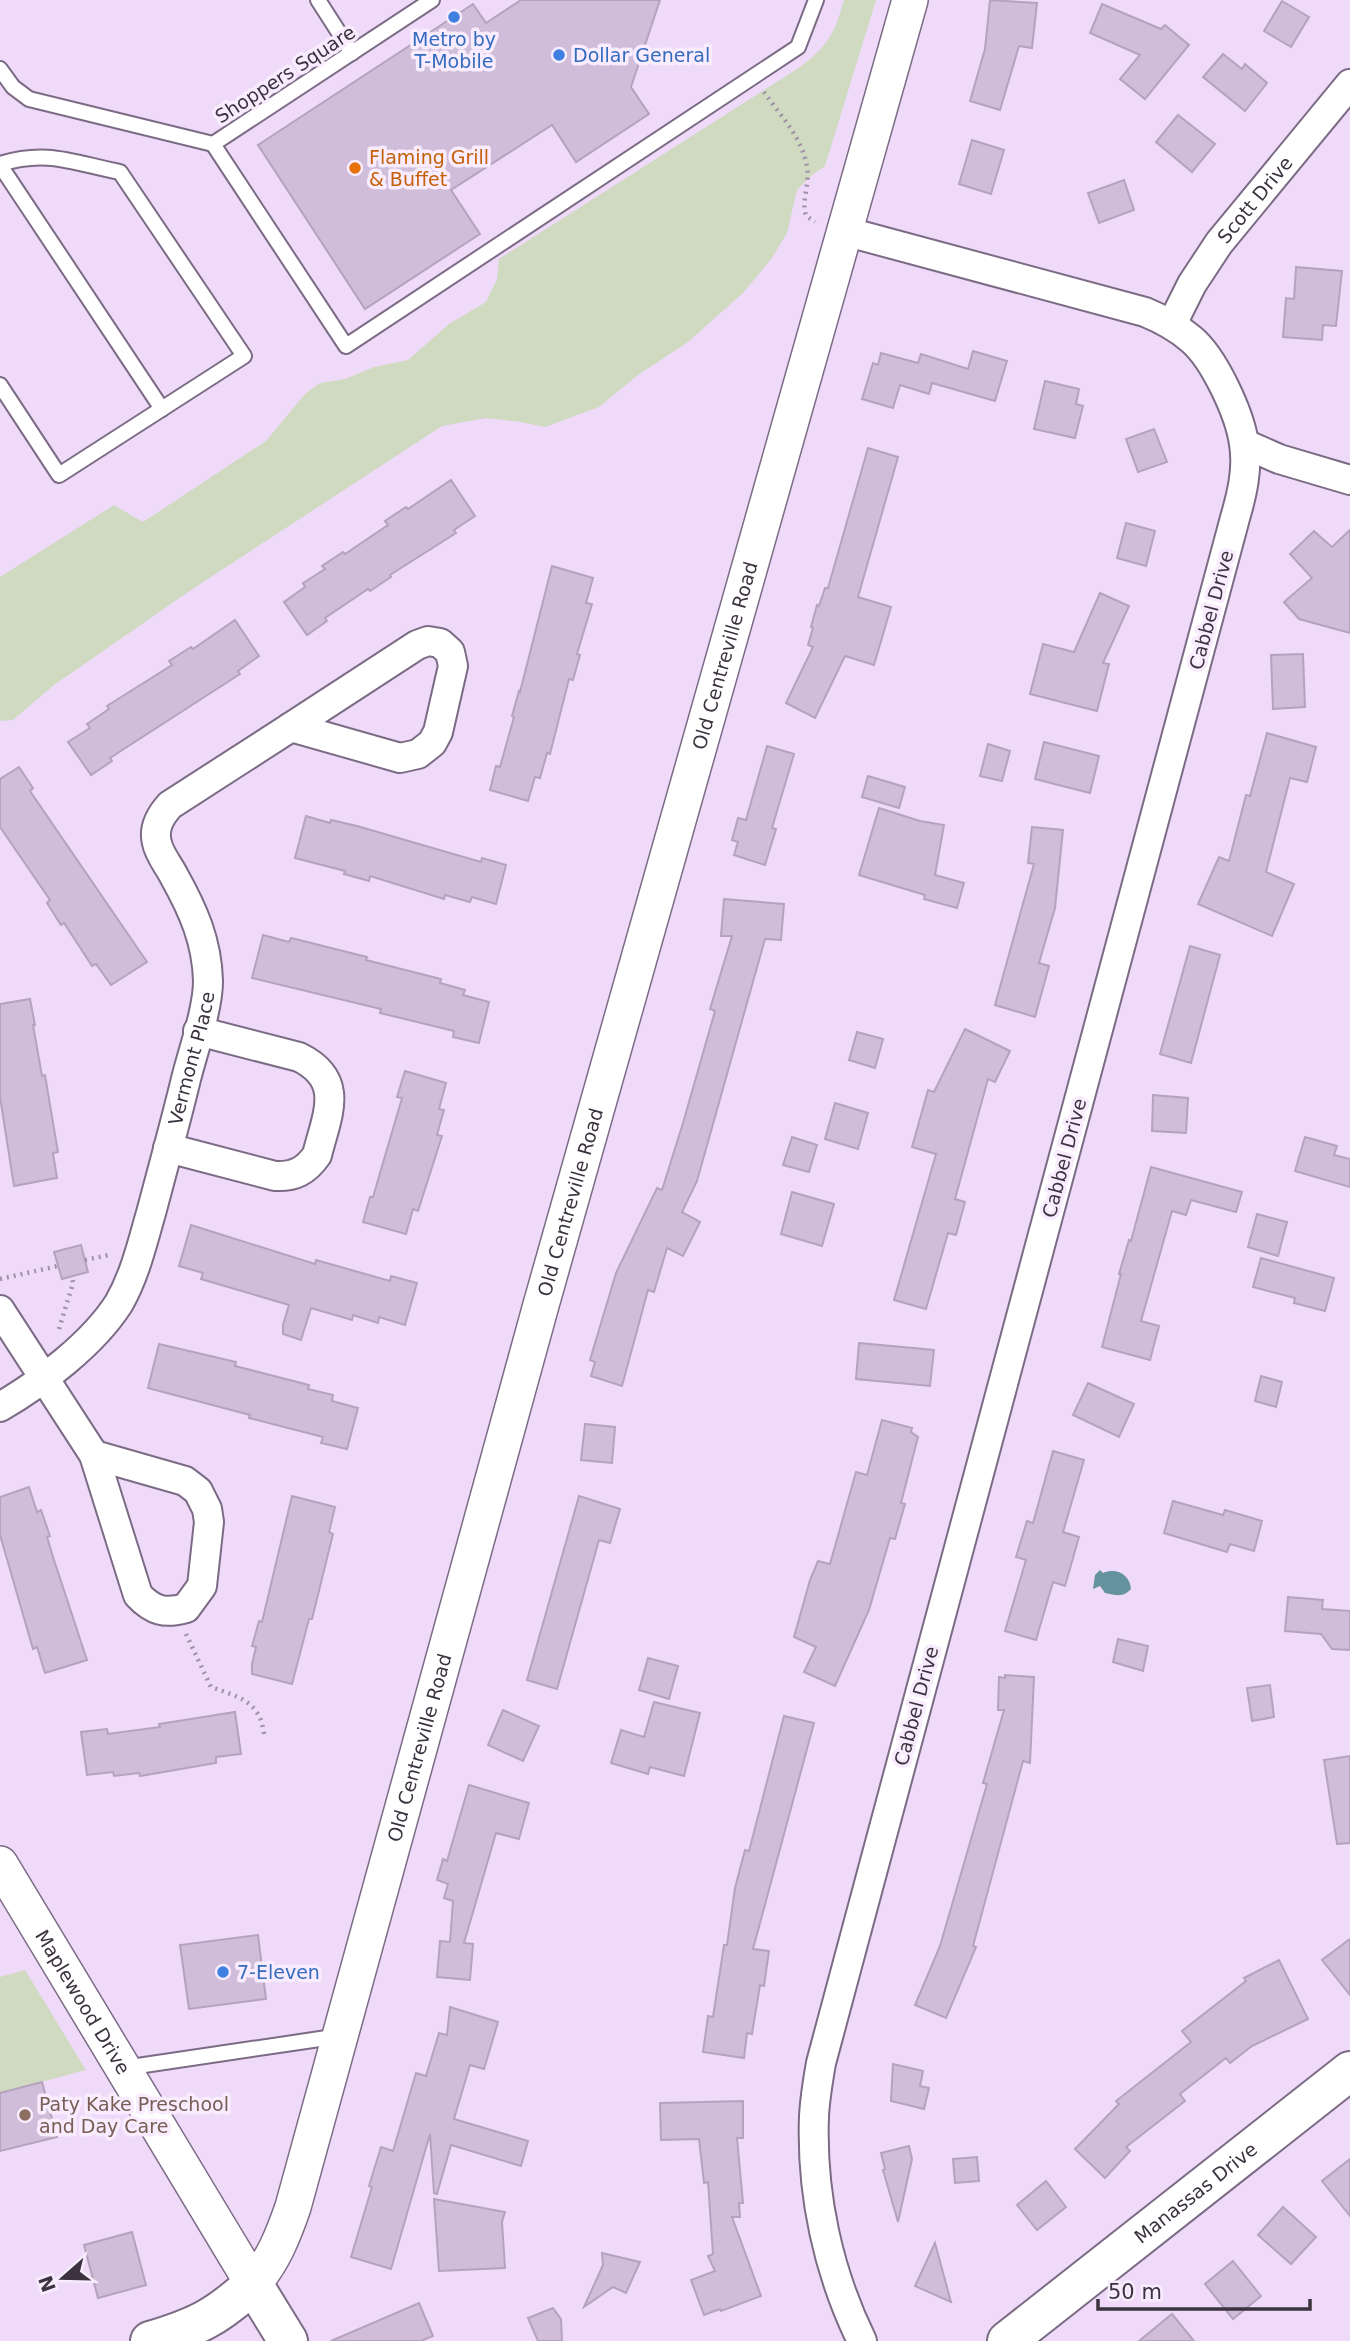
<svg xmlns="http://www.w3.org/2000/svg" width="1350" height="2341" font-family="'DejaVu Sans',sans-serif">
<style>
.green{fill:#cfdac1}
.water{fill:#65929f}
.building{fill:#cfbdd9;stroke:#b5a3be;stroke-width:2}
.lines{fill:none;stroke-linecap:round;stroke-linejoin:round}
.service-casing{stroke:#7c6b85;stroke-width:18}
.minor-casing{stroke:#7c6b85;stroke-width:32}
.tertiary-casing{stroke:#7c6b85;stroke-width:38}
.secondary-casing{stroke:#7c6b85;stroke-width:42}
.path{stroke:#a091a7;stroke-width:4.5;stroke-dasharray:2 5;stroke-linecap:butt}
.service{stroke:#fff;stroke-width:14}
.minor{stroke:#fff;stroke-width:28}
.tertiary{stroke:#fff;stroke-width:35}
.secondary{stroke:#fff;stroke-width:38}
.shop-dot{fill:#3f7fe0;stroke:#f8ecfe;stroke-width:2.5}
.food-dot{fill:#e8710a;stroke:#f8ecfe;stroke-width:2.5}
.education-dot{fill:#8d6e63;stroke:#f8ecfe;stroke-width:2.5}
.labels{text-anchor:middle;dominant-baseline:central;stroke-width:7;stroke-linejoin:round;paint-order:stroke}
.shop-label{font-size:19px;fill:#366cbe;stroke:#f8ecfe;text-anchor:start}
.street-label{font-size:19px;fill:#3b333f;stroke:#f8ecfe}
.food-label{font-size:19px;fill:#c56008;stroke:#f8ecfe;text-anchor:start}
.education-label{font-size:19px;fill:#785e54;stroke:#f8ecfe;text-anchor:start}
</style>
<rect width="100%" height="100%" fill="#efdbf9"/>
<g class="green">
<path d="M844,0H876L825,166L812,175L797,190L787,233L772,258L743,293L688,342L638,375L599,407L545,427L520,422L486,418L442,426L194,588L54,685L13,720L0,721V577L114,505L143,522L266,441L305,394L320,383L345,379L374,367L408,360L449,324L486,302L497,279L499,259L800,67C829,45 834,34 844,0Z"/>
<path d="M25,1970L86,2070L0,2093V1977Z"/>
</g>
<path class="water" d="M1100,1570L1103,1573C1117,1567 1130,1575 1131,1589C1123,1598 1116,1595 1105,1593L1100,1586L1093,1589L1095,1575Z"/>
<g class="building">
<path d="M521,0H660L631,87L649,114L576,162L552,125L451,190L480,234L365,309L258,145L473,4L486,23Z"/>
<path d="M990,0L1037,3L1032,48L1019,46L1000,110L970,101L985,49Z"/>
<path d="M1282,1L1309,17L1291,47L1264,31Z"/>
<path d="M1102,4L1161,29L1165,25L1189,45L1145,99L1120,79L1140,55L1090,33Z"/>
<path d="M1223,54L1242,69L1245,64L1267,83L1245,111L1203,77Z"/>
<path d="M1178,115L1215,144L1192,172L1156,142Z"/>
<path d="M972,140L1004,150L991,194L959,184Z"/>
<path d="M1124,180L1134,210L1099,223L1088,193Z"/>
<path d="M1296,267L1342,271L1336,326L1323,325L1322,340L1283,337L1286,298L1294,299Z"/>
<path d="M973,351L1007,361L995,401L932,383L929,394L900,385L893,408L862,399L873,363L878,365L881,353L918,363L921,354L968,369Z"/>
<path d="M1045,381L1079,389L1076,404L1083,406L1075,438L1034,429Z"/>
<path d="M1154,429L1167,462L1138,472L1126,439Z"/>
<path d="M868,448L898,457L858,597L891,607L874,665L845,656L815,718L786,703L813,647L808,645L813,628L811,627L817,605L819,606L825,588H828Z"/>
<path d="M451,480L475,516L454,530L456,533L390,575L391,577L370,591L368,589L325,618L327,621L307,635L284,602L305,587L303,583L325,569L322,566L343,552L345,554L388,525L385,521L406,507L408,509Z"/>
<path d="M1126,523L1155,531L1146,566L1117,558Z"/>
<path d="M1350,530V633L1299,619L1284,602L1312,578L1290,554L1314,531L1332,547Z"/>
<path d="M552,566L593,578L586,603L592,604L577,654L580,655L573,680L569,679L550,754L547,753L540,778L535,777L528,801L490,790L496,766L500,767L514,717L512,716L519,691L520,692Z"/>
<path d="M1100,593L1129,606L1103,663L1109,664L1097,711L1030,694L1043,644L1074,652Z"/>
<path d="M235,620L259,656L238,671L240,674L110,758L112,761L91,775L68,742L90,728L87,724L109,709L107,706L172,665L169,661L191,647L193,649Z"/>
<path d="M1303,654L1305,707L1273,709L1271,655Z"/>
<path d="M1267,733L1316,747L1307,782L1290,778L1266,872L1294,884L1272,936L1198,904L1219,857L1229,861L1246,795L1250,796Z"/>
<path d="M1044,742L1099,756L1090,793L1035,779Z"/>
<path d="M988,744L1010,751L1002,781L980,776Z"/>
<path d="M767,746L794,754L772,828L776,829L765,865L734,855L738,842L732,840L738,818L746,820Z"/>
<path d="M19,767L33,788L30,791L147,962L111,985L96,964L92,966L64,923L61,925L47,903L50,900L0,827V779Z"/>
<path d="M868,776L905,787L899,808L862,797Z"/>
<path d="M879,808L920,821L944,825L935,875L964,883L957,908L924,899L925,895L859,875Z"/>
<path d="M306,816L330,823L331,820L357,826L481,862L482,858L506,865L496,904L472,897L470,902L445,895L444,899L370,876L369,881L344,874L345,871L295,858Z"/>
<path d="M1032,827L1063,830L1055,908L1039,963L1049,966L1035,1017L995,1005L1034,864L1028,863Z"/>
<path d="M724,899L784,904L781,940L765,939L697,1181L682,1212L700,1222L683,1256L667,1248L654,1292L648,1290L622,1386L591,1376L595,1362L590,1360L616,1273L657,1188L662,1190L683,1123L715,1011L710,1009L732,936H721Z"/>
<path d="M263,935L289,942L291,938L367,957L366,960L441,979L440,983L465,990L463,995L489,1002L479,1043L453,1037L454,1031L380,1013L381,1009L252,978Z"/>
<path d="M1190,946L1220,955L1191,1063L1160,1054Z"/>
<path d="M30,999L35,1025H33L42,1076L45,1075L58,1152L53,1153L57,1178L14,1186L0,1097V1004Z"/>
<path d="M965,1029L1010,1051L995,1082L988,1079L955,1199L965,1202L956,1235L948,1233L926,1309L894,1300L936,1154L912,1147L928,1090L934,1092Z"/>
<path d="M857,1032L883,1039L875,1068L849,1060Z"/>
<path d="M405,1071L446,1083L439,1109L444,1110L437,1135L442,1136L418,1211L413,1209L406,1234L363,1222L370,1197H373L402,1098L397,1097Z"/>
<path d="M1153,1095L1188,1098L1186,1133L1152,1131Z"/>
<path d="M835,1103L868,1113L858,1149L825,1139Z"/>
<path d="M792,1137L817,1145L809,1172L783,1165Z"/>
<path d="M1305,1137L1337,1146L1334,1155L1350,1159V1187L1295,1171Z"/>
<path d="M1151,1167L1242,1192L1236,1212L1191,1200L1186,1215L1172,1211L1141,1321L1159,1326L1150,1360L1102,1347L1121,1274H1119L1129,1240L1131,1241Z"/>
<path d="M792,1192L834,1204L822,1246L781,1234Z"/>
<path d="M1257,1214L1287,1222L1278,1256L1248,1247Z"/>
<path d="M191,1225L315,1264L316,1260L390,1281L391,1276L417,1283L405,1325L379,1317L378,1323L353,1315L352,1320L311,1308L301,1340L283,1334V1325L289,1305L201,1279L203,1273L179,1266Z"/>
<path d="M81,1245L88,1272L62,1279L54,1252Z"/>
<path d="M1261,1258L1334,1278L1325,1311L1294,1303L1295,1298L1253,1287Z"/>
<path d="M859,1343L934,1350L930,1386L856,1379Z"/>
<path d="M159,1344L236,1362L235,1366L309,1385L308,1389L333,1395L332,1401L358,1408L347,1449L321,1443L323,1437L249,1418L250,1415L148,1388Z"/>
<path d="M1261,1376L1282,1382L1276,1407L1255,1401Z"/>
<path d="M1088,1383L1134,1404L1119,1437L1073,1415Z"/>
<path d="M882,1420L912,1428L911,1432L918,1437L901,1503L905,1504L895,1539L890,1538L869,1610L835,1686L804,1672L816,1647L794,1637L810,1580L818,1561L830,1564L856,1472L867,1475Z"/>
<path d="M585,1424L615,1427L612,1463L581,1460Z"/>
<path d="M1053,1451L1084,1460L1063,1532L1079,1537L1065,1586L1053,1582L1036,1640L1005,1631L1026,1560L1016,1557L1027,1521L1033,1523Z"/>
<path d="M29,1487L37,1512L41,1510L50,1536L47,1537L54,1560L87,1660L45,1673L37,1647L33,1649L0,1535V1497Z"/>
<path d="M292,1496L335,1507L329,1532L333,1534L312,1619H309L292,1684L252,1674V1664L256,1647L252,1646L259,1621L262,1622Z"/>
<path d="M579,1496L620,1509L610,1543L599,1540L557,1689L527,1680Z"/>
<path d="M1173,1501L1223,1515L1225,1510L1262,1521L1254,1551L1230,1544L1227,1552L1164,1533Z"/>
<path d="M1288,1597L1323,1600L1322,1609L1350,1611V1650L1332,1649L1321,1634L1285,1631Z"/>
<path d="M1118,1639L1148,1646L1143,1671L1113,1662Z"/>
<path d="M648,1658L678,1666L669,1699L639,1690Z"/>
<path d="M1005,1675L1034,1677L1030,1763L1023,1761L973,1946L976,1947L946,2018L915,2005L940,1946L987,1784L983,1783L1004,1710H998L999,1677L1005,1678Z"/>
<path d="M1270,1685L1274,1717L1252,1721L1247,1688Z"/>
<path d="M654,1702L700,1713L684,1776L650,1767L648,1774L611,1763L621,1730L644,1737Z"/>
<path d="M503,1710L539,1726L523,1761L488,1745Z"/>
<path d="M235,1712L241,1754L216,1757V1763L140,1776L139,1773L114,1776L113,1772L87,1775L81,1732L107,1729L108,1734L160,1727L159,1724Z"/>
<path d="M784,1716L814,1723L753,1949L769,1951L764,1986L760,1985L752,2034L747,2033L744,2058L703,2052L708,2016L713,2017L724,1945H727L735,1888L745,1850L749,1851Z"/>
<path d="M1350,1756V1843L1337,1844L1324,1760Z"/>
<path d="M469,1785L529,1803L519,1839L496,1833L464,1943L473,1944L470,1980L437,1977L440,1941L450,1942L453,1901L444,1898L448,1884L437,1880L443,1859L447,1861Z"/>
<path d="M258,1935L266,1999L189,2009L180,1945Z"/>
<path d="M1350,1939V1995L1322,1960Z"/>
<path d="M1279,1960L1308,2019L1252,2046L1230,2063L1226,2058L1180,2094L1185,2101L1126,2147L1130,2151L1105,2178L1075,2149L1119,2104L1116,2101L1191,2042L1182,2031L1246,1981L1244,1978Z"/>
<path d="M450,2007L498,2022L484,2069L470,2065L454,2119L528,2141L521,2166L451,2145L437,2194L434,2193L430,2134L391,2269L351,2257L372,2187L369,2186L381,2147L393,2151L416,2073L426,2076L439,2033L447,2035Z"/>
<path d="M893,2064L923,2071L920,2086L929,2088L924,2109L891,2101Z"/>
<path d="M42,2082L57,2137L0,2151V2093Z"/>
<path d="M743,2101V2138H737L743,2203H739L740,2217H732L761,2296L721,2311L720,2309L704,2315L691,2280L715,2271L708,2256L713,2254L708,2182L704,2183L699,2139L661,2140L660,2103Z"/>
<path d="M909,2146L912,2159L898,2222L883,2170L885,2169L881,2153Z"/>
<path d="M977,2157L979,2181L955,2183L953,2159Z"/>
<path d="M1350,2159V2216L1322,2181Z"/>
<path d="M1046,2181L1066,2207L1037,2230L1017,2205Z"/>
<path d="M434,2199L505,2212L502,2222L505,2268L439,2271Z"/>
<path d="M1283,2207L1316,2237L1291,2264L1258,2235Z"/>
<path d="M132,2232L146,2285L98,2298L84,2245Z"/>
<path d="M935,2243L951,2302L915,2286Z"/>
<path d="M602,2253L640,2262L626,2293L613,2287L584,2307L603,2265Z"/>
<path d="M1233,2261L1261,2296L1233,2319L1205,2284Z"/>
<path d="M419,2303L433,2336L421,2341H331Z"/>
<path d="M553,2308L561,2319L562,2341H538L528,2318Z"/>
<path d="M1172,2314L1194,2341H1139Z"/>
</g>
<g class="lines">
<defs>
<g id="service">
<path d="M318,0L352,53"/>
<path d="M0,69L13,87L29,99L213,144L432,0"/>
<path d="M213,144L346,346L798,47L816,0"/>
<path d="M0,164C47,149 74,163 120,172L244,356L59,475L0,385"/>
<path d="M0,165L162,409"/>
<path d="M124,2068L340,2036"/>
</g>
<g id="minor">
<path d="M844,231L1145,312C1162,319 1177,327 1191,339C1214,358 1240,414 1244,444C1248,469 1242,494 1235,518L821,2063C818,2080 815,2098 814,2116C811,2193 828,2272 862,2341"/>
<path id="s1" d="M1172,324L1192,284L1219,243L1350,84"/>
<path d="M1245,444L1279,459L1350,480"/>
<path d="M428,641L440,643L450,652L453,666L438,732L432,743L418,754L400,758L291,727L417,645Z"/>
<path d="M168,1148L275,1176C294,1177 306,1171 317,1155C327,1115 346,1080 299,1057L198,1031"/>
<path d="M0,1310L94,1455"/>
<path id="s2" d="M0,1407C41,1383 93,1344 119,1303C135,1275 142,1244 151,1213C163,1168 175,1124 186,1079C193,1051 208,1009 208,981C207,941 193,910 174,876C169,866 159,854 157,843C153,828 160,816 170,805L291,727"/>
<path d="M94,1455L185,1481L198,1491L207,1509L209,1522L202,1586L186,1608C165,1614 153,1611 138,1595Z"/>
</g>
<g id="tertiary">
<path id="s3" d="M0,1864L253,2284C273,2261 283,2236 293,2207L541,1305L910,0"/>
</g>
<g id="secondary">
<path d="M150,2341C197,2327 217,2317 253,2284L288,2341"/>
<path id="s4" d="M1007,2341L1350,2071"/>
</g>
</defs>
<use href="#service" class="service-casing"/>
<use href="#minor" class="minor-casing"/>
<use href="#tertiary" class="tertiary-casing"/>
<use href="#secondary" class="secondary-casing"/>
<g class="path">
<path d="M764,92C780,115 804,140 807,168C810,185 801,200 806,216L815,222"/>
<path d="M85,1260L109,1255"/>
<path d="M0,1279L58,1266"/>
<path d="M59,1329L73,1283L72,1276"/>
<path d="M186,1634L211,1687C239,1697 260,1701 264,1734"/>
</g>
<use href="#service" class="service"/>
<use href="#minor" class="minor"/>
<use href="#tertiary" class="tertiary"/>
<use href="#secondary" class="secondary"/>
</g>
<g class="shop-dot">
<circle cx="454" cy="17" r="7"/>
<circle cx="559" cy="55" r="7"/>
<circle cx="223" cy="1972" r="7"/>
</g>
<circle class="food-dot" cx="355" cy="168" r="7"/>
<circle class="education-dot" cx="25" cy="2115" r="7"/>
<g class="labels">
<g class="shop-label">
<text x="454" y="39" text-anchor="middle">Metro by<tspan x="454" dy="22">T-Mobile</tspan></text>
<text x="573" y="55">Dollar General</text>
<text x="237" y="1972">7-Eleven</text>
</g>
<g class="street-label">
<text transform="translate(285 74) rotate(-33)">Shoppers Square</text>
<text stroke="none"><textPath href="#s1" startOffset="150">Scott Drive</textPath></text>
<text transform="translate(1211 610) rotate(-75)">Cabbel Drive</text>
<text stroke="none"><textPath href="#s3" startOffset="2188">Old Centreville Road</textPath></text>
<text stroke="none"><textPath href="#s2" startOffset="415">Vermont Place</textPath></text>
<text transform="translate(1064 1158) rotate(-75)">Cabbel Drive</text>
<text stroke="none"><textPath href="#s3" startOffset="1620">Old Centreville Road</textPath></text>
<text transform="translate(916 1706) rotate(-75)">Cabbel Drive</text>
<text stroke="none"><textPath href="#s3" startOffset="1054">Old Centreville Road</textPath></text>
<text stroke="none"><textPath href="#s3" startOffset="161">Maplewood Drive</textPath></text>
<text stroke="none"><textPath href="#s4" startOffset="240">Manassas Drive</textPath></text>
</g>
<g class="food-label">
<text x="369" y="157">Flaming Grill<tspan x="369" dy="22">&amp; Buffet</tspan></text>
</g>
<g class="education-label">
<text x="39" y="2104">Paty Kake Preschool<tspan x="39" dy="22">and Day Care</tspan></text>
</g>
</g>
<g transform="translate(63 2278) rotate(250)" stroke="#f8ecfe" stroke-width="5" paint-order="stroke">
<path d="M0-5L12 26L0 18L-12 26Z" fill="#3b333f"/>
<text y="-10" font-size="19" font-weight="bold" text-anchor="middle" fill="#3b333f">N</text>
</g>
<path d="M1098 2299v10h212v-10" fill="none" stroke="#3b333f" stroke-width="3.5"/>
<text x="1108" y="2299" font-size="21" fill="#3b333f" stroke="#f8ecfe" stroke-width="5" paint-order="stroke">50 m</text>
</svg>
